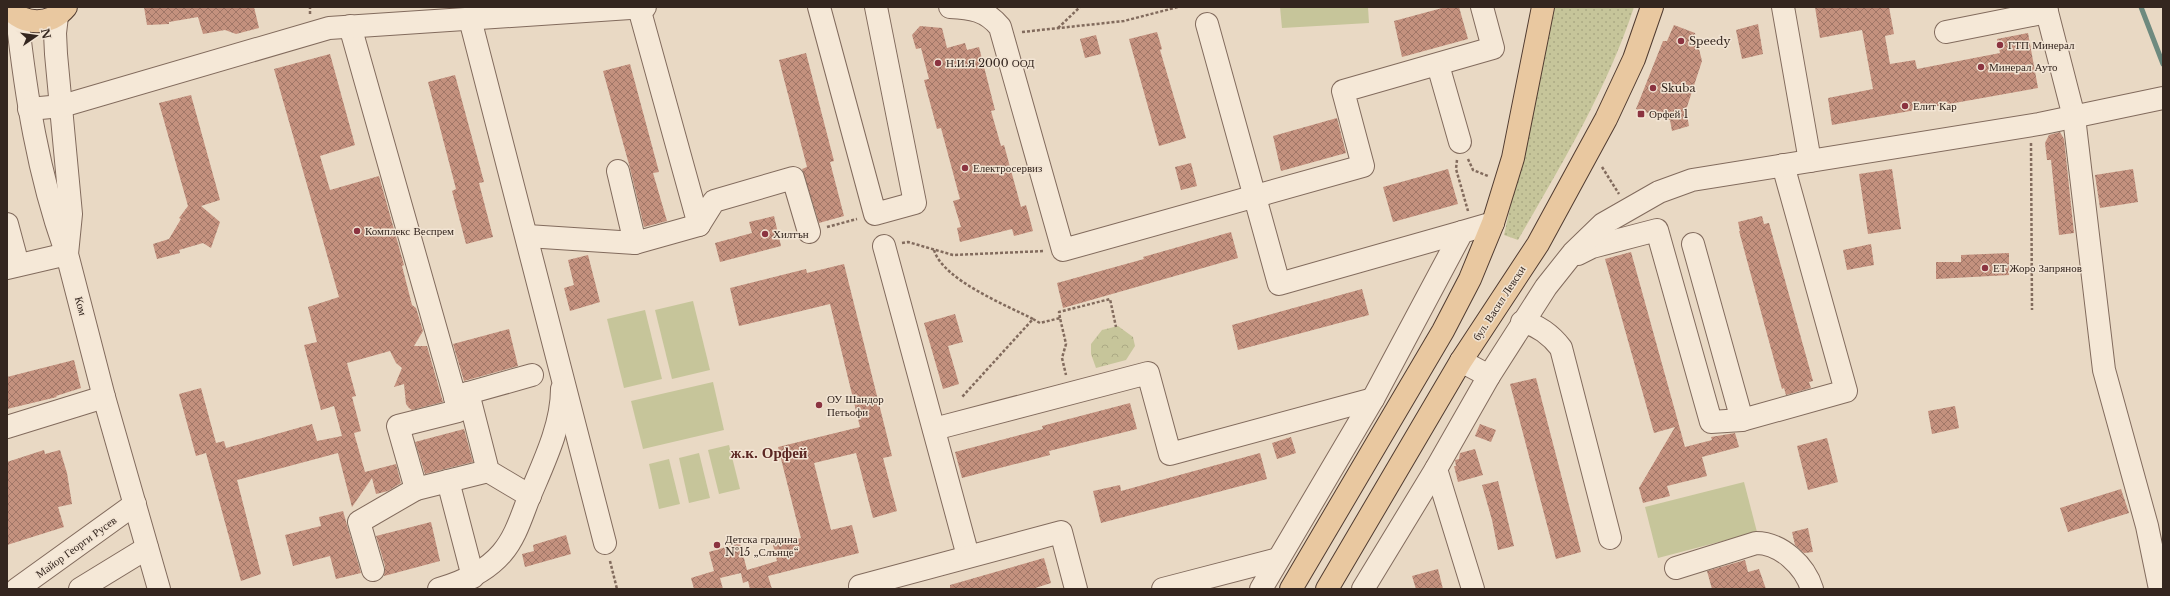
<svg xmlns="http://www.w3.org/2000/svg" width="2170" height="596" font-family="'Libre Baskerville',serif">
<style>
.grass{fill:url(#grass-dots)}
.park{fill:url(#park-crowns)}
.pitch{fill:#c6c59a}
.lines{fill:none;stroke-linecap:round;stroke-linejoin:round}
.stream{stroke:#6e8a7f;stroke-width:5}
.building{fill:url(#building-cross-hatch)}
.minor-casing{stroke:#826b5d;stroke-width:24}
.major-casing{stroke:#503b30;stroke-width:24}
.path{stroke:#826b5d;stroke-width:2.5;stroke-dasharray:3 2;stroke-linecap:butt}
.minor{stroke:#f5e8d7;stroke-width:22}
.major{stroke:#e9c8a0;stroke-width:22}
.poi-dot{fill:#8b3340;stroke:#f2e4d3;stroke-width:1.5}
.labels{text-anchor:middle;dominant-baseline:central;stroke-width:3;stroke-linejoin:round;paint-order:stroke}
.poi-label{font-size:11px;fill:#34261f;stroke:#f2e4d3;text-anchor:start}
.street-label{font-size:11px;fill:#34261f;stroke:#f2e4d3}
.district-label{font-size:15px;font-weight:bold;fill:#5c2723;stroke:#f2e4d3}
</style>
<defs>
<pattern id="grass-dots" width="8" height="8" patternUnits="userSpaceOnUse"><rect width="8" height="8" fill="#c6c59a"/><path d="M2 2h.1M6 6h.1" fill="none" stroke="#aba984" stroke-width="1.8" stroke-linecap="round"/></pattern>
<pattern id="park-crowns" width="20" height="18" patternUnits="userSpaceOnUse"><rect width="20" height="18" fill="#c6c59a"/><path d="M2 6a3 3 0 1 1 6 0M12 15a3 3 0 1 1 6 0" fill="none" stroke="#aba984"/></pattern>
<pattern id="building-cross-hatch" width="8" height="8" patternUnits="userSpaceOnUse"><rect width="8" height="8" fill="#c4917e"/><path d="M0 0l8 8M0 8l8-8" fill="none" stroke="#a07667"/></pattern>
</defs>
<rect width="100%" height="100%" fill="#e9d9c4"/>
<path class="grass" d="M1555,7H1634C1607,90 1561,165 1518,240L1504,235Z"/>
<path class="park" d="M1118,326L1133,337L1135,346L1126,360L1096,368L1091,354V344L1102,330Z"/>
<g class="pitch">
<path d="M1280,7H1368L1369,23L1282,28Z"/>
<path d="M693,301L710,370L672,379L655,310Z"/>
<path d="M645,310L662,379L624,388L607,319Z"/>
<path d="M713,382L724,430L643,449L631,401Z"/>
<path d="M729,445L740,489L719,494L708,450Z"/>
<path d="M699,453L710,498L689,503L679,458Z"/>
<path d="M669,459L680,504L659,509L649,464Z"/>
<path d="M1744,482L1757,532L1658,558L1645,507Z"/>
</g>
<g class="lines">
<path class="stream" d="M2141,7L2163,64"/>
</g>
<g class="building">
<path d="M144,7H254L259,28L236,34L225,30L203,34L198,17L169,22V24L147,25Z"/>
<path d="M1446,7H1459L1468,39L1402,57L1394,21Z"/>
<path d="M1815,7H1889L1894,34L1885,36L1890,64L1915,60L1917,69L2000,53L1997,39L2028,33L2038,88L1832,125L1828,98L1873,89L1862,30L1820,38Z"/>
<path d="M1758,24L1763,54L1742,59L1736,30Z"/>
<path d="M1674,25L1695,33L1702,61L1686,110L1689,126L1672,131L1670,120L1636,109L1663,41H1667Z"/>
<path d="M920,26L942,28L947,48L965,43L967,50L979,47L995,110L991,111L1001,146L1004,145L1021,207L1026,205L1033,231L1014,236L1012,229L960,242L957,228L961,227L953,201L960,199L941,128L937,129L924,80L929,79L921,48L916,49L912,35Z"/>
<path d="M1157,32L1162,49L1160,50L1186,138L1159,146L1129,39Z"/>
<path d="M1096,35L1101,54L1085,58L1080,39Z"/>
<path d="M806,53L834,161L830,162L844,216L819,223L802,169L807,167L779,60Z"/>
<path d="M330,54L355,145L320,156L330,190L379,176L404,265L402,266L412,305L416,308L423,331L414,346H427L443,402L412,410L409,408L406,404L404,384L394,387L402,368L396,363L390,351L347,363L356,396L352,397L361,431L354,433L365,472L396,464L401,483L388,491L376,494L372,478L352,507L338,453L237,480L261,574L241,581L206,453L196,456L179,394L201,388L216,443L224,441L226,448L312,424L317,441L342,436L334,406L321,410L304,345L317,342L308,307L339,297L274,69Z"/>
<path d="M630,64L659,172L653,173L667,221L644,227L630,168L603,71Z"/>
<path d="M455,75L484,182L479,183L493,237L466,244L452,191L456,189L428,82Z"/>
<path d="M191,95L220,200L201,206L220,222L211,248L203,243L179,250L180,253L157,259L153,244L169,239L181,219L179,218L188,206L159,103Z"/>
<path d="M1337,118L1346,153L1281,171L1273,136Z"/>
<path d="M2060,132L2064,139L2074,233L2059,235L2051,160H2047L2045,143L2049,135Z"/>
<path d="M1191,163L1197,186L1181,190L1175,167Z"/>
<path d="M1448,169L1458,204L1393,222L1383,187Z"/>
<path d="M1892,169L1901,229L1868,234L1859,174Z"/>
<path d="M2133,169L2138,202L2100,208L2095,175Z"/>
<path d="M774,216L781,246L720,262L715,243L752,233L749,222Z"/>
<path d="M1762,216L1764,224L1769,223L1813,381L1809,382L1811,388L1786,395L1784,388L1782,389L1739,231H1740L1738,222Z"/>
<path d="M1231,232L1238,258L1063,308L1057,283L1144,259L1143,257Z"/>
<path d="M1871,244L1874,265L1847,270L1843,250Z"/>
<path d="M1631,252L1685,447L1712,440L1711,437L1735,433L1739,447L1702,457L1707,476L1667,486L1670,496L1643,503L1639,488L1675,427L1654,433L1605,259Z"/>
<path d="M2009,253V275L1936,279V262H1961V255Z"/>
<path d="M588,255L600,302L570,311L564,288L574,285L568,260Z"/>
<path d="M844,264L892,456L883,458L897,511L873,518L856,453L814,463L831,530L852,525L859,553L768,576L772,589H750L748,581L743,583L741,573L720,578L723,589H694L691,578L714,571L709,552L740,543L747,570L777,561L773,545L801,538L778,447L860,427L830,304L739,326L730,288L806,269L807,273Z"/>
<path d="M1362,289L1369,315L1238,350L1232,325Z"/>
<path d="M955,314L963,342L948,346L959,384L943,389L924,323Z"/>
<path d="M509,329L518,366L464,381L453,344Z"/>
<path d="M74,360L81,388L56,396L57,397L7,409V377Z"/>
<path d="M1536,378L1581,552L1556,559L1510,384Z"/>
<path d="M1130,403L1137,429L1049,451L1050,455L962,478L955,452L1043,429L1042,426Z"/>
<path d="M1955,406L1959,428L1932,434L1928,411Z"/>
<path d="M1480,424L1496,430L1491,442L1475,436Z"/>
<path d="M464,429L473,462L425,474L415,442Z"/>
<path d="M1291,437L1296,453L1277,459L1272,443Z"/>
<path d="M1827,438L1838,482L1808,490L1797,446Z"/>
<path d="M1475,449L1483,475L1458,482L1454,466H1456L1455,460L1459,459L1460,453Z"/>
<path d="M44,450L45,454L60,450L67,473L72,504L58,507L64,527L7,545V462Z"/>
<path d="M1260,453L1267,479L1101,523L1093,491L1120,485L1121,491Z"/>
<path d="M1498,481L1514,546L1498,550L1492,520L1482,485Z"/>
<path d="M2121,489L2129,513L2068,532L2060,508Z"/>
<path d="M343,511L361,573L336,579L330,556L293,566L285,535L321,526L319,517Z"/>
<path d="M431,522L440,561L384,576L385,566L376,536Z"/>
<path d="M1808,528L1813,552L1804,553L1795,545L1792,532Z"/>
<path d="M566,535L571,554L525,567L522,554L534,551L533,545Z"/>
<path d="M1044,558L1051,583L1032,589H950V585Z"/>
<path d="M1745,560L1748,572L1759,569L1766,589H1712L1707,571Z"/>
<path d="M1438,569L1443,589H1416L1412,576Z"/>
</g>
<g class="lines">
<defs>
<g id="minor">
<path d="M819,7L875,214L915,203L876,7"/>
<path d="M950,7C971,8 986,10 1000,27L1063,250L1363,166L1343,91L1493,48L1482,7"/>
<path d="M1783,7L1810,161"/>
<path d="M639,8L699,225"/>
<path d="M2047,12L2074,117L2104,370L2147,526L2160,589"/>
<path d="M17,16C26,96 38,173 65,249"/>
<path d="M57,16L55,33L56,54L71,214L67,254L104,397L159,589"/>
<path d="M470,19L605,543"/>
<path d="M1207,24L1279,284L1462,232"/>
<path d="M350,26L455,397"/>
<path d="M1946,32L2047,12L2046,7"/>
<path d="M1438,65L1460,142"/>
<path d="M29,109L62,106L329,28L645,7"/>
<path d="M618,171L635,243"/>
<path d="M7,224L18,265"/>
<path d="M527,236L635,243L699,225L714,201L793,178L809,232"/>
<path d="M1693,244L1742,420"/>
<path d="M884,246L968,556"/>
<path d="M1578,254L1592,247L1657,230L1711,422L1742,420L1846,391L1783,165"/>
<path d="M7,268L67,254"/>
<path d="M1522,322C1537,324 1552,336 1561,348L1610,538"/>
<path d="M1461,361L1489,376"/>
<path d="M468,393L532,375"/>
<path d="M7,427L104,397"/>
<path d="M934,429L1148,373L1170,454L1373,399"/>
<path d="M1436,469L1473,589"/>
<path d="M448,481L473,577"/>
<path d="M416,489L488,471"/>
<path d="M1676,568L1756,543C1781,543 1805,566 1812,589"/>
<path d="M373,570L359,522L416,489L398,426L458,411L455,397L468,393L488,471L530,496"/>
<path d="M860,586L1061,532L1076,589"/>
<path d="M17,589L135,504"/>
<path d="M80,589L147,548"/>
<path d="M439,589C463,582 486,572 502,553C515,538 521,518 528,500C542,466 562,427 562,389"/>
<path d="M1163,589L1278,559"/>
<path d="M1261,589L1373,399L1462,232L1493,223"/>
<path d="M1363,589L1436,469L1489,376L1546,287L1573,253L1603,224L1659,192L1692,180L2039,124L2163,98"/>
</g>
<g id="major">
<path d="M8,7C24,26 50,26 66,7"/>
<path d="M1291,589L1443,331L1470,279L1493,223L1513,158L1543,7"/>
<path d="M1327,589L1461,361L1538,244L1606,119L1634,59L1652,7"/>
</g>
</defs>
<use href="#minor" class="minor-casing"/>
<use href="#major" class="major-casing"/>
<g class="path">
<path d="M310,14V7"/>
<path d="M1058,28L1080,7"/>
<path d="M1022,32L1124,21L1178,7"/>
<path d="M2031,143L2032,310"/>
<path d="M1468,159L1473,170L1488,176"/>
<path d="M1457,160L1456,169L1468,211"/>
<path d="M1602,167L1619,194"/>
<path d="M827,227L857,219"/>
<path d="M902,243L908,242L953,255L1045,251"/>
<path d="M934,250C943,280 1006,305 1033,319L962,397"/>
<path d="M1060,318L1059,312L1110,299L1116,327"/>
<path d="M1033,319L1040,323L1060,318L1066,344L1062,358L1066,375"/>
<path d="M610,561L617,589"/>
</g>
<use href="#minor" class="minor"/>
<use href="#major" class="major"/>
</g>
<g class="poi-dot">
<circle cx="1681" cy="41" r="4"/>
<circle cx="2000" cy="45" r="4"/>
<circle cx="938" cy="63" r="4"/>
<circle cx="1981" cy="67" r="4"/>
<circle cx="1653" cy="88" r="4"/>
<circle cx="1905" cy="106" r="4"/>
<rect x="1637" y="110" width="8" height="8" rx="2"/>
<circle cx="965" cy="168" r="4"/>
<circle cx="357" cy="231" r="4"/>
<circle cx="765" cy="234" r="4"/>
<circle cx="1985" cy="268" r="4"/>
<circle cx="819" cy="405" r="4"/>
<circle cx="717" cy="545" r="4"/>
</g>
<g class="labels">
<g class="poi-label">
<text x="1689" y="41">Speedy</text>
<text x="2008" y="45">ГТП Минерал</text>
<text x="946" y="63">Н.И.Я 2000 ООД</text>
<text x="1989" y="67">Минерал Ауто</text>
<text x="1661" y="88">Skuba</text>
<text x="1913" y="106">Елит Кар</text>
<text x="1649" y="114">Орфей 1</text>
<text x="973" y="168">Електросервиз</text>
<text x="365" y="231">Комплекс Веспрем</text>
<text x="773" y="234">Хилтън</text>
<text x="1993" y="268">ЕТ Жоро Запрянов</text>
<text x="827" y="399">ОУ Шандор<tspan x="827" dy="13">Петьофи</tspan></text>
<text x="725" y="539">Детска градина<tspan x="725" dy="13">№15 „Слънце“</tspan></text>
</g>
<g class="street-label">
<text transform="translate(1499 303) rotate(-57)">бул. Васил Левски</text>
<text transform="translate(81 306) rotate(75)">Ком</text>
<text transform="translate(76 547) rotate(-36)">Майор Георги Русев</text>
</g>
<g class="district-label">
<text x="769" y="452">ж.к. Орфей</text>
</g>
</g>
<rect width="2170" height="596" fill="none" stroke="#34261f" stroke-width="16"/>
<g transform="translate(36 36) rotate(77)" stroke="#f2e4d3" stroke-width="3" paint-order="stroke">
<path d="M0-3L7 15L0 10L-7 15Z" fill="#34261f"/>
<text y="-6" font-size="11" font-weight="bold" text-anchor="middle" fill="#34261f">N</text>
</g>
</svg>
